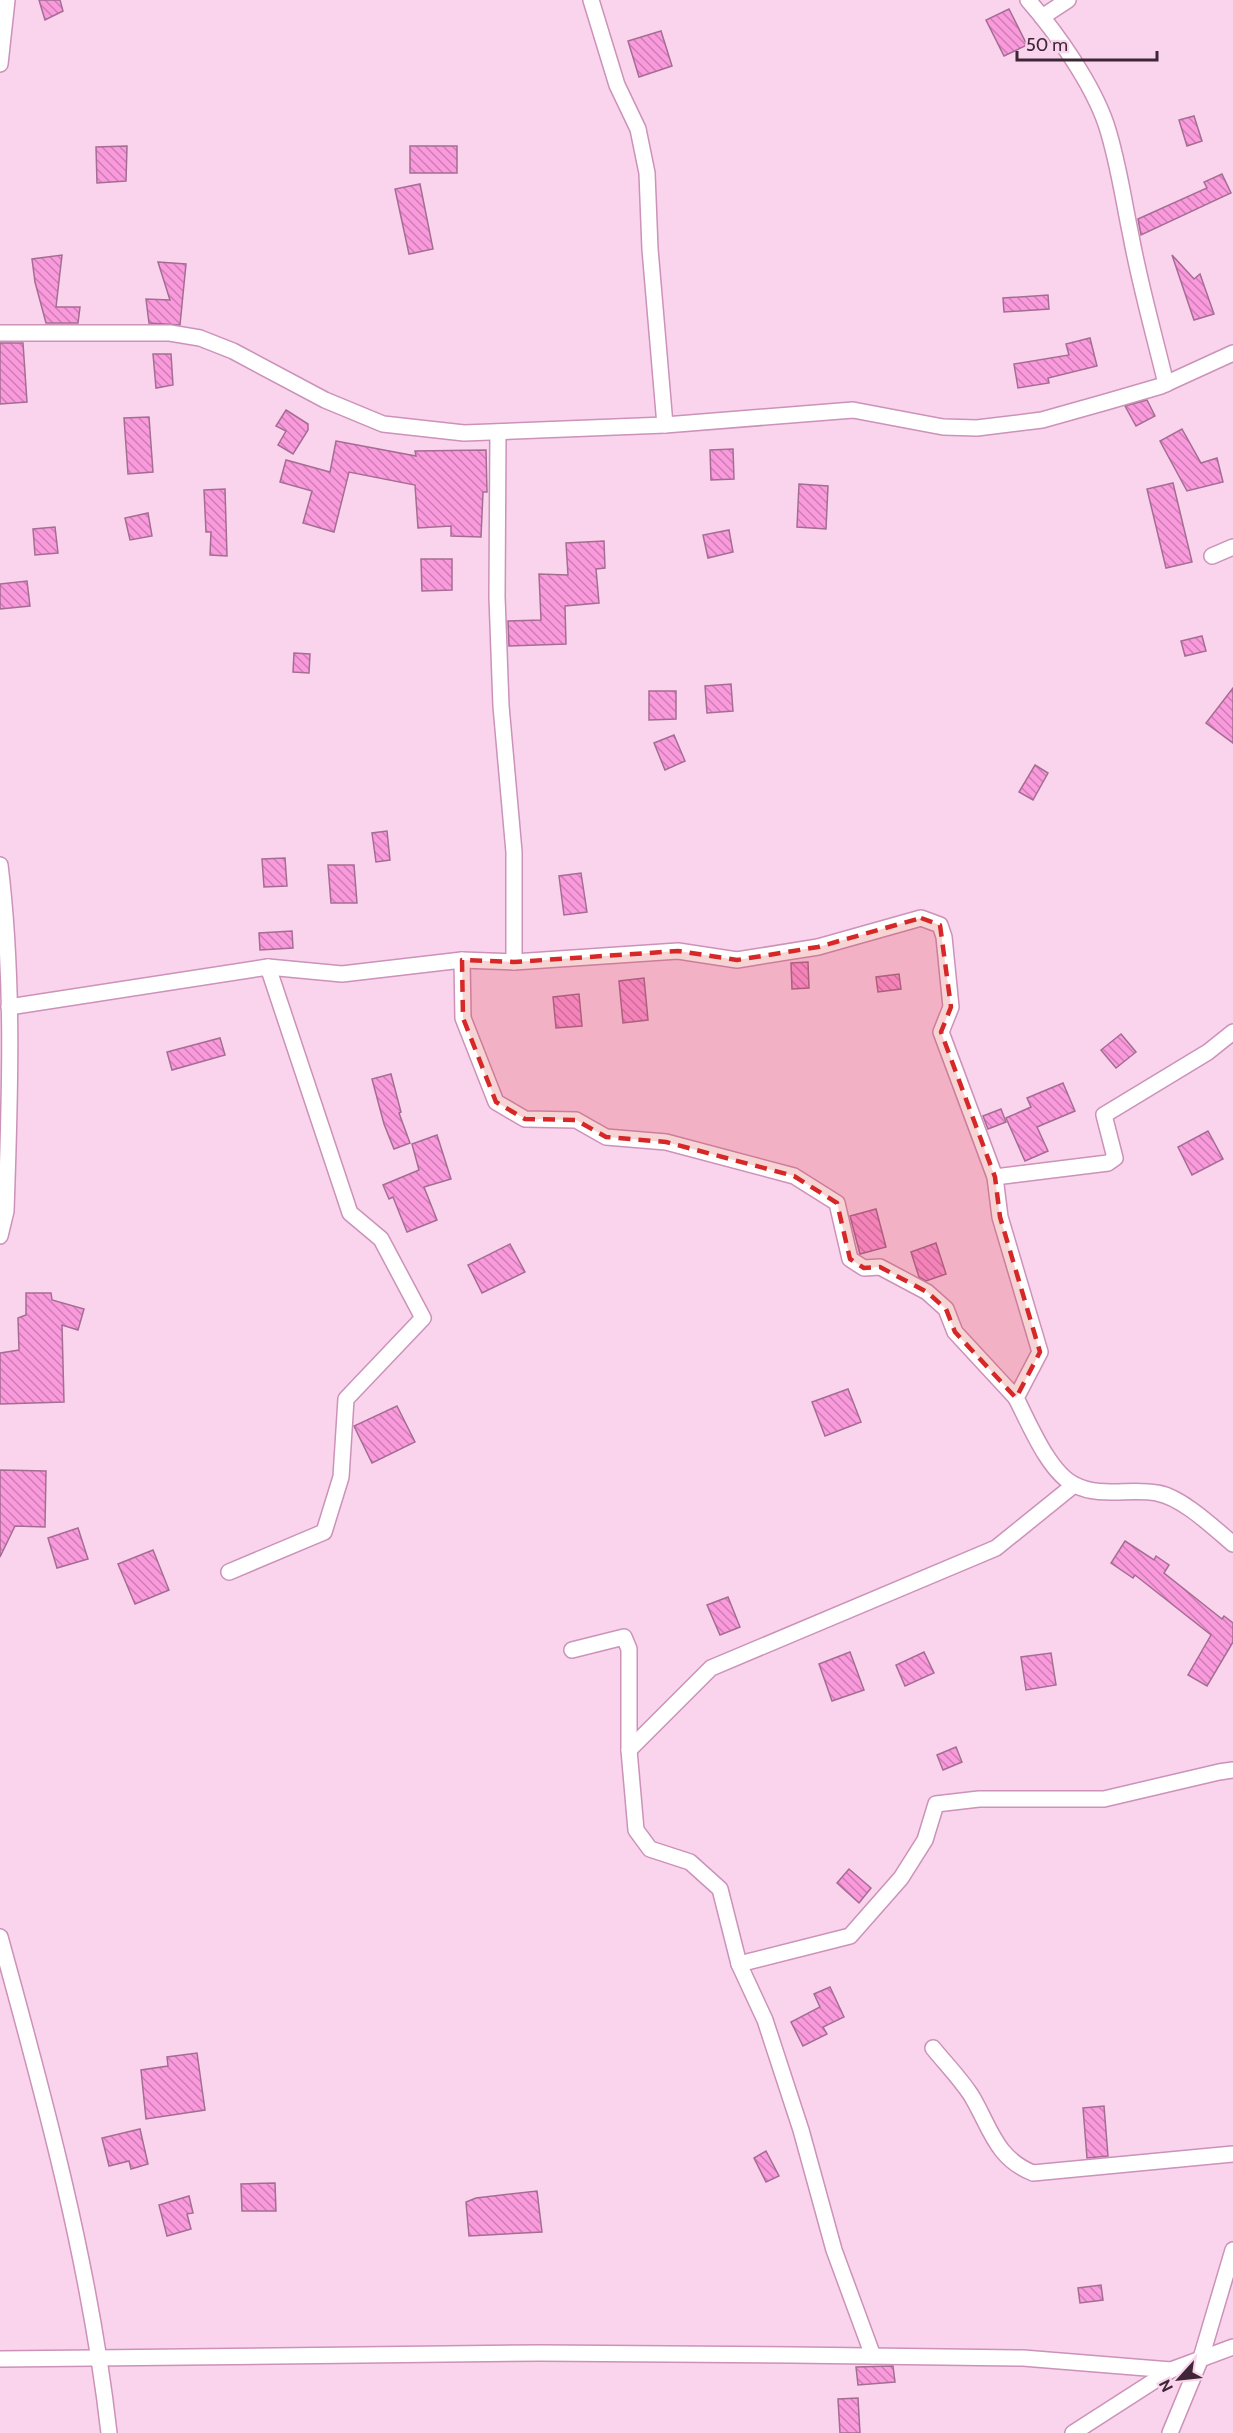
<svg xmlns="http://www.w3.org/2000/svg" width="1233" height="2433" font-family="Cabin,sans-serif">
<style>
.building{fill:url(#building-back-hatch);stroke:#a56d93;stroke-width:1.5}
.lines{fill:none;stroke-linecap:round;stroke-linejoin:round}
.minor-casing{stroke:#cc92b9;stroke-width:18}
.minor{stroke:#fff;stroke-width:15}
.marked{fill:#d62828;fill-opacity:0.2;stroke:#d62828;stroke-width:4.5;stroke-dasharray:12 8;stroke-linejoin:round}
</style>
<defs>
<pattern id="building-back-hatch" width="6" height="6" patternUnits="userSpaceOnUse" patternTransform="scale(1.5)"><rect width="6" height="6" fill="#fa9add"/><path d="M-1 5l2 2M0 0l6 6M5-1l2 2" fill="none" stroke="#cc7db4"/></pattern>
</defs>
<rect width="100%" height="100%" fill="#f9d4ec"/>
<g class="building">
<path d="M39,0H60L63,11L45,20Z"/>
<path d="M1009,9L1027,45L1004,56L986,20Z"/>
<path d="M661,31L672,66L639,77L628,41Z"/>
<path d="M1194,116L1202,141L1187,146L1179,120Z"/>
<path d="M127,146L126,181L97,183L96,147Z"/>
<rect x="410" y="146" width="47" height="27"/>
<path d="M1222,174L1231,193L1141,235L1138,219L1207,188L1204,182Z"/>
<path d="M420,184L433,249L409,254L395,189Z"/>
<path d="M62,255L56,307H80L78,323H46L35,282L32,259Z"/>
<path d="M1172,255L1194,279L1200,274L1214,314L1194,320Z"/>
<path d="M158,262L186,264L180,325L149,323L146,299L170,300Z"/>
<path d="M1048,295L1049,309L1004,312L1003,298Z"/>
<path d="M1090,338L1097,366L1048,378L1049,383L1018,388L1014,364L1069,355L1066,344Z"/>
<path d="M0,343H23L27,402L0,404Z"/>
<path d="M153,354H171L173,385L156,388Z"/>
<path d="M1147,400L1155,416L1136,426L1125,406Z"/>
<path d="M286,410L308,424V430L293,454L278,445L286,431L276,426Z"/>
<path d="M149,417L153,472L128,474L124,418Z"/>
<path d="M1182,429L1201,463L1217,458L1223,482L1187,491L1160,441Z"/>
<path d="M336,441L416,456L415,451L486,450L487,492H483L481,537L451,536V526L418,528L415,485L349,472L334,532L303,523L312,491L280,482L286,460L330,472Z"/>
<path d="M733,449L734,479L711,480L710,450Z"/>
<path d="M1173,483L1192,562L1166,568L1147,489Z"/>
<path d="M799,484L828,486L826,529L797,527Z"/>
<path d="M225,489L227,556L210,555L211,532H206L204,490Z"/>
<path d="M148,513L152,536L130,540L125,518Z"/>
<path d="M55,527L58,553L35,555L33,529Z"/>
<path d="M729,530L733,552L708,558L703,535Z"/>
<path d="M604,541L605,568L596,569L599,603L565,606L566,644L509,646L508,621L541,620L539,574L568,575L566,543Z"/>
<path d="M421,559H452V590L422,591Z"/>
<path d="M27,581L30,606L0,609V584Z"/>
<path d="M1202,636L1206,651L1185,656L1181,641Z"/>
<path d="M294,653L310,654L309,673L293,672Z"/>
<path d="M731,684L733,711L707,713L705,686Z"/>
<path d="M1233,688V743L1206,723Z"/>
<path d="M649,691H676V719L649,720Z"/>
<path d="M674,735L685,761L665,770L654,743Z"/>
<path d="M1035,765L1048,773L1033,800L1019,792Z"/>
<path d="M387,831L390,860L376,862L372,833Z"/>
<path d="M285,858L287,886L264,887L262,859Z"/>
<path d="M328,865H354L357,903H331Z"/>
<path d="M581,873L587,912L564,915L559,876Z"/>
<path d="M292,931L293,948L260,950L259,933Z"/>
<path d="M808,962L809,988L792,989L791,963Z"/>
<path d="M899,974L901,989L878,992L876,977Z"/>
<path d="M644,978L648,1020L623,1023L619,981Z"/>
<path d="M579,994L582,1026L556,1028L553,997Z"/>
<path d="M1121,1034L1136,1052L1116,1068L1101,1050Z"/>
<path d="M220,1038L225,1055L172,1070L167,1052Z"/>
<path d="M391,1074L401,1112L399,1113L410,1143L394,1149L384,1124L372,1079Z"/>
<path d="M1063,1083L1075,1111L1037,1127L1048,1151L1025,1161L1006,1118L1031,1107L1027,1098Z"/>
<path d="M1001,1109L1006,1122L988,1129L983,1116Z"/>
<path d="M1208,1131L1223,1159L1192,1175L1178,1147Z"/>
<path d="M437,1135L451,1179L424,1187L437,1220L407,1232L393,1197L389,1199L383,1185L419,1170L412,1144Z"/>
<path d="M876,1209L886,1247L860,1254L850,1216Z"/>
<path d="M936,1243L946,1274L926,1281L919,1277L911,1252Z"/>
<path d="M510,1244L525,1272L482,1293L468,1265Z"/>
<path d="M26,1293H51L52,1300L84,1309L78,1330L62,1325L64,1402L0,1404V1353L19,1350L18,1318L26,1315Z"/>
<path d="M848,1389L861,1422L825,1436L812,1402Z"/>
<path d="M397,1406L415,1442L372,1463L354,1426Z"/>
<path d="M0,1470L46,1471L45,1527L15,1526L0,1557Z"/>
<path d="M78,1528L88,1559L57,1568L48,1538Z"/>
<path d="M1125,1541L1154,1560L1156,1556L1169,1565L1164,1573L1222,1619L1224,1616L1233,1623V1642L1207,1686L1188,1675L1211,1635L1135,1575L1133,1578L1111,1563Z"/>
<path d="M153,1550L169,1590L135,1604L118,1564Z"/>
<path d="M728,1597L740,1627L720,1635L707,1605Z"/>
<path d="M850,1652L864,1690L832,1701L819,1664Z"/>
<path d="M924,1652L934,1673L905,1686L896,1665Z"/>
<path d="M1051,1653L1056,1685L1026,1690L1021,1657Z"/>
<path d="M956,1747L962,1762L943,1770L937,1755Z"/>
<path d="M849,1869L871,1888L859,1903L837,1883Z"/>
<path d="M830,1987L844,2017L823,2027L827,2034L803,2046L791,2022L820,2007L814,1994Z"/>
<path d="M197,2053L205,2110L146,2119L141,2070L168,2066L167,2057Z"/>
<path d="M1104,2106L1108,2156L1087,2158L1083,2108Z"/>
<path d="M140,2129L148,2164L131,2169L129,2161L109,2166L102,2138Z"/>
<path d="M766,2151L779,2176L766,2182L754,2158Z"/>
<path d="M275,2183L276,2211H242L241,2184Z"/>
<path d="M537,2191L542,2232L469,2236L466,2202L476,2198Z"/>
<path d="M189,2196L193,2213L187,2214L191,2229L167,2236L159,2205Z"/>
<path d="M1101,2285L1103,2300L1080,2303L1078,2288Z"/>
<path d="M893,2366L895,2382L858,2385L856,2367Z"/>
<path d="M858,2398L860,2433H840L838,2399Z"/>
</g>
<g class="lines">
<defs>
<g id="minor">
<path d="M591,0L617,85L638,129L647,173L650,249L665,425"/>
<path d="M1028,0C1056,32 1092,83 1106,124C1118,160 1123,198 1131,236C1140,285 1154,334 1166,384"/>
<path d="M1042,17L1068,0"/>
<path d="M0,64L7,0"/>
<path d="M0,333H170L200,338L233,351L325,400L383,424L464,433L665,425L853,410L943,427L977,428L1042,420L1106,402L1161,386L1233,353"/>
<path d="M498,432L497,597L501,706L514,852V962"/>
<path d="M1212,556L1233,547"/>
<path d="M0,865C14,979 10,1096 6,1211L0,1236"/>
<path d="M462,960L463,1018L496,1102L525,1119L576,1120L606,1137L666,1142L794,1176L837,1203L850,1259L864,1268L880,1267L927,1292L946,1309L955,1332L1016,1398"/>
<path d="M9,1007L268,967L342,974L462,960L514,962L678,951L737,960L818,947L921,918L940,925L944,937L951,1007L941,1032L995,1177L1000,1217L1040,1352L1016,1398C1029,1423 1049,1473 1075,1485C1100,1498 1130,1488 1157,1493C1182,1497 1214,1528 1233,1544"/>
<path d="M995,1177L1108,1163L1115,1158L1104,1115L1208,1052L1233,1032"/>
<path d="M229,1572L324,1532L341,1477L346,1399L423,1318L381,1239L350,1213L268,967"/>
<path d="M572,1650L624,1637L629,1649V1750L636,1830L650,1849L690,1862L720,1889L739,1964"/>
<path d="M629,1750L711,1668L996,1548L1074,1485"/>
<path d="M0,1937C45,2100 90,2265 109,2433"/>
<path d="M933,2048C945,2063 960,2078 971,2095C990,2126 995,2158 1033,2173L1233,2154"/>
<path d="M873,2356L834,2250L801,2130L765,2020L739,1964L850,1936L901,1878L925,1840L936,1804L979,1799H1104L1219,1772L1233,1770"/>
<path d="M0,2359L540,2353L792,2355L1023,2358L1171,2370"/>
<path d="M1073,2433L1171,2370L1233,2347"/>
<path d="M1170,2433L1201,2358L1233,2250"/>
</g>
</defs>
<use href="#minor" class="minor-casing"/>
<use href="#minor" class="minor"/>
</g>
<path class="marked" d="M921,918L940,925L951,1007L941,1032L995,1177L1000,1217L1040,1352L1016,1398L955,1332L946,1309L927,1292L880,1267L864,1268L850,1259L837,1203L794,1176L666,1142L606,1137L576,1120L525,1119L496,1102L463,1018L462,960L514,962L678,951L737,960L818,947Z"/>
<g transform="translate(1179 2379) rotate(243)" stroke="#f9d4ec" stroke-width="4.5" paint-order="stroke">
<path d="M0-4.5L10 22L0 15L-10 22Z" fill="#3e2636"/>
<text y="-9" font-size="16" font-weight="bold" text-anchor="middle" fill="#3e2636">N</text>
</g>
<path d="M1017 51v9h140v-9" fill="none" stroke="#3e2636" stroke-width="3"/>
<text x="1026" y="51" font-size="18" fill="#3e2636" stroke="#f9d4ec" stroke-width="4.5" paint-order="stroke">50 m</text>
</svg>
